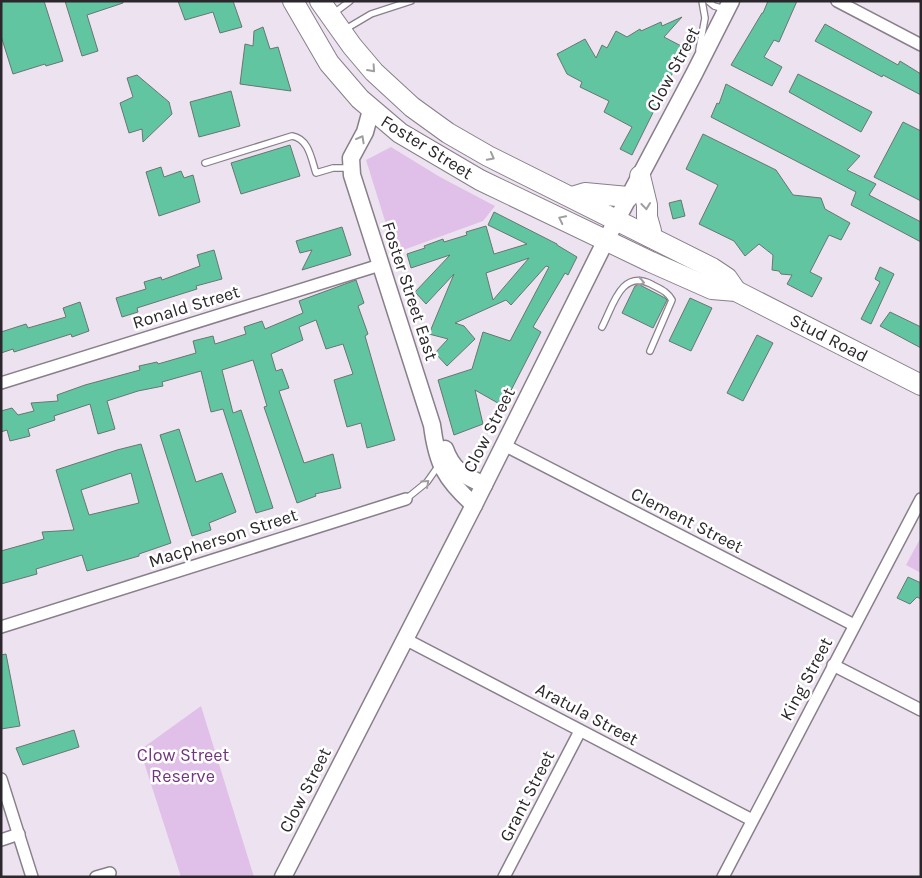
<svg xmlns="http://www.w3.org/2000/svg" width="922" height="878" font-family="Karla,sans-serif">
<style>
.green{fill:#e0c0e8}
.building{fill:#62c5a2;stroke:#67766f;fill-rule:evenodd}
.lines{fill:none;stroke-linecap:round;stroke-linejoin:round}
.lane-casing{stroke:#897f8b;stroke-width:8}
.street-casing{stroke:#897f8b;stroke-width:14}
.secondary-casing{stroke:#897f8b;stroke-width:19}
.highway-casing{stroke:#897f8b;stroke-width:22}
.lane{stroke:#fff;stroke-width:5.5}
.street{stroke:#fff;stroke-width:11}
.secondary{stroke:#fff;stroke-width:16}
.highway{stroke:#fff;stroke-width:20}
.oneway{stroke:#a09ea0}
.labels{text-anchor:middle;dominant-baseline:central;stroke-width:5;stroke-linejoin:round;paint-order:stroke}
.street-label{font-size:18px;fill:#2b272c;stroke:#fff}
.park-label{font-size:18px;fill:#733481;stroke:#fff}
</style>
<rect width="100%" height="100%" fill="#ede3f0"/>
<g class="green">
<path d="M391,147L440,177L495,206L483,221L395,253L366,160Z"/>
<path d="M921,537V573L906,565Z"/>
<path d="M201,706L254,877H181L140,750Z"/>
</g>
<g class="building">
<path d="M1,1H44L63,61L46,66L45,64L13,74L1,36Z"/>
<path d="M65,1H123V3L87,15L98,51L82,56Z"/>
<path d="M178,1H233L242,27L220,33L213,12L185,20Z"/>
<path d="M768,1H797L779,42L774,40L764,57L782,67L772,86L731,65L762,13H763Z"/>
<path d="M682,17L664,37L685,48L632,155L620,149L632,127L604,112L609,101L580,87L582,82L567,74L557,54L585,39L596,58L602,45L607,48L616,31L627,37L640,29L641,31L661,22L662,26Z"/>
<path d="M825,24L898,65L900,61L921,74V95L883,75L882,77L815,41Z"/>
<path d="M263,27L270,49L278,47L291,91L240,84L245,44L253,46L254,31Z"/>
<path d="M798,74L872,112L861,132L789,92Z"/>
<path d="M137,75L169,102L172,114L143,142L142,129L129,133L120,103L133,97L127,78Z"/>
<path d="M726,84L860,156L847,170L876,184L869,195L921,222V242L851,205L856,192L711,117L717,103L719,104Z"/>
<path d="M231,91L240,126L199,137L190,102Z"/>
<path d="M903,122L921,131V201L874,177Z"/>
<path d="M703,134L776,170L793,195L821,198L825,209L850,223L841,240L829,235L810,272L822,278L812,297L787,284L792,275L781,274L779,271L772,270L773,255L759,244L745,256L734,241L699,224L718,185L686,169Z"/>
<path d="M290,145L300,176L241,194L231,163Z"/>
<path d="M161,167L164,177L181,171L184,178L193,175L200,202L159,216L146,172Z"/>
<path d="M681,200L685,216L673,219L669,203Z"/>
<path d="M494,212L557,244V245L577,257L568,275L565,273L533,327L541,332L503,406L475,390L483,424L454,435L438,380L472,369L483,332L510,341L549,267L546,266L511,305L506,300L455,323L464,326L475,339L447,366L435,353L448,339L429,334L454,274L426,304L415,292L450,255L411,268L407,254L425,248L424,246L443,239L444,242L467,235L466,232L486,226L494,254L527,244L488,225ZM529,258L493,300L486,273Z"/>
<path d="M342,227L351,255L302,270L312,250L300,253L296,241Z"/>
<path d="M214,250L222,279L196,286L197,289L137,308L138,312L122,317L116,298L146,289L144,282L161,277L162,280L200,266L197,255Z"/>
<path d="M880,267L894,274L871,324L861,319L880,282L875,279Z"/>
<path d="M356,280L364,303L358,306L368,334L365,336L395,440L367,448L361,423L347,427L334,380L353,374L343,344L326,349L316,320L299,327L303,340L271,354L276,371L282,369L289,388L279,391L304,463L333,454L341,488L315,494L316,496L297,503L264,407L267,406L253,360L222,370L233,413L241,410L273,508L256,513L223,409L211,412L201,371L162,382L163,386L138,391L107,401L115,429L98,434L90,404L54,416L55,420L28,429L30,436L10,441L7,430L1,432V411L12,408L18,415L34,411L31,403L58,401L57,395L85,385L140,370L139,366L157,362L158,364L196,353L193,341L213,336L215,344L246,334L244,327L262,321L265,329L303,313L299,301Z"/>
<path d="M640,285L665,298L667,300L653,328L622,313L635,286Z"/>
<path d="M690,298L712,308L691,351L669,341Z"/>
<path d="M80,302L89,331L72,337L71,334L14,352L13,349L1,353V332L26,324L28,328L66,317L63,308Z"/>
<path d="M890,312L921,327V348L880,326Z"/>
<path d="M757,335L773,343L743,401L727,393Z"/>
<path d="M179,429L196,482L222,473L236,512L209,523L211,530L192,536L160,435Z"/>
<path d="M141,444L171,543L139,554V556L87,571L82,555L36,569L37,574L1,584V551L44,539L42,532L74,530L56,470L117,450ZM131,473L139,503L89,515L81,490Z"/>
<path d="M908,577L921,583V599L917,597L910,604L897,598Z"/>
<path d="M6,654L20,726L1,729V655Z"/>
<path d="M74,730L79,747L23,765L16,748Z"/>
</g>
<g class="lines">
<defs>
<g id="lane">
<path d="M708,1L714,6L725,9"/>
<path d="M334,13L350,1"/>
<path d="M344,30L371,14L411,1"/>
<path d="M699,50L705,18L702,1"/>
<path d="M205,163L292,136C309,139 311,158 316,173L333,168H350"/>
<path d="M602,327C613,306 621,269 651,284C660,289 667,291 672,300L650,351"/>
<path d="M406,499L427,482L439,465"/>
</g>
<g id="street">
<path d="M837,1L921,45"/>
<path d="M1,383L380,265"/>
<path d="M504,445L854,625"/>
<path d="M1,627L406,499"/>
<path d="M405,639L752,820"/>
<path d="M833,665L921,710"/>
<path d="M1,779L32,877"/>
<path d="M1,840L19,834"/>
<path d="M96,877L110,873"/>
<path d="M504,877L580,731"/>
<path d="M723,877L921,499"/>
</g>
<g id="secondary">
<path d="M371,110L365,132L351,158L352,175L432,425C437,464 445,479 474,505"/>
<path d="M445,449C453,471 464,475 484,485"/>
<path d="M283,877L474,505L606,240L694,74L731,1"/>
</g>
<g id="highway">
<path d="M293,1L329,63L360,99L400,133L480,180L651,262L712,289L736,291L921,385"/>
<path d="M320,1L352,46L374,72L412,107L448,133L488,156L712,268L727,278L736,291"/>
<path d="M640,176L647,205V217L651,231L650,237"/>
<path d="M572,197L585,193L628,197"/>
</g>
</defs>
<use href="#lane" class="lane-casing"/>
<use href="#street" class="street-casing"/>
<use href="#secondary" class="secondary-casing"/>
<use href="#highway" class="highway-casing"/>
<use href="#lane" class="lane"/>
<use href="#street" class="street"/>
<use href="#secondary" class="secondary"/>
<use href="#highway" class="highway"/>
</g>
<defs><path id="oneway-chevron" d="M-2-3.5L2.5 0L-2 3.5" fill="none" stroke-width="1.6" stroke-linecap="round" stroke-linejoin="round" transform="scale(1.25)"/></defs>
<g class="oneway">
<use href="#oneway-chevron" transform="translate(372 69) rotate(48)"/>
<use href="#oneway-chevron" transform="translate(361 139) rotate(-61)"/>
<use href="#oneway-chevron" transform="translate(491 157) rotate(28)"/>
<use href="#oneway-chevron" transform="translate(646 206) rotate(84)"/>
<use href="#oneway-chevron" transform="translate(562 219) rotate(-154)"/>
<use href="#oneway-chevron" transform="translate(641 282) rotate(11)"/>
<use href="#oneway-chevron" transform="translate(426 483) rotate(-42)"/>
</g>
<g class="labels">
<g class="street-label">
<text transform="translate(673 69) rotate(-62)">Clow Street</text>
<text transform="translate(427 147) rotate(32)">Foster Street</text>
<text transform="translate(410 291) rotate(72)">Foster Street East</text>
<text transform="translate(186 307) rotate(-17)">Ronald Street</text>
<text transform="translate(829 338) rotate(27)">Stud Road</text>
<text transform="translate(489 430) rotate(-63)">Clow Street</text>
<text transform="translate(687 520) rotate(27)">Clement Street</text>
<text transform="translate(223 538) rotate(-18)">Macpherson Street</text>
<text transform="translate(806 679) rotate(-62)">King Street</text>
<text transform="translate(587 714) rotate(28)">Aratula Street</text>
<text transform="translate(305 790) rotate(-63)">Clow Street</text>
<text transform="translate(527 796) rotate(-63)">Grant Street</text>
</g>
<g class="park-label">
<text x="183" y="755">Clow Street<tspan x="183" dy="21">Reserve</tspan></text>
</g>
</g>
<rect width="922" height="878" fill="none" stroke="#2b272c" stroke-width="5"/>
</svg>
